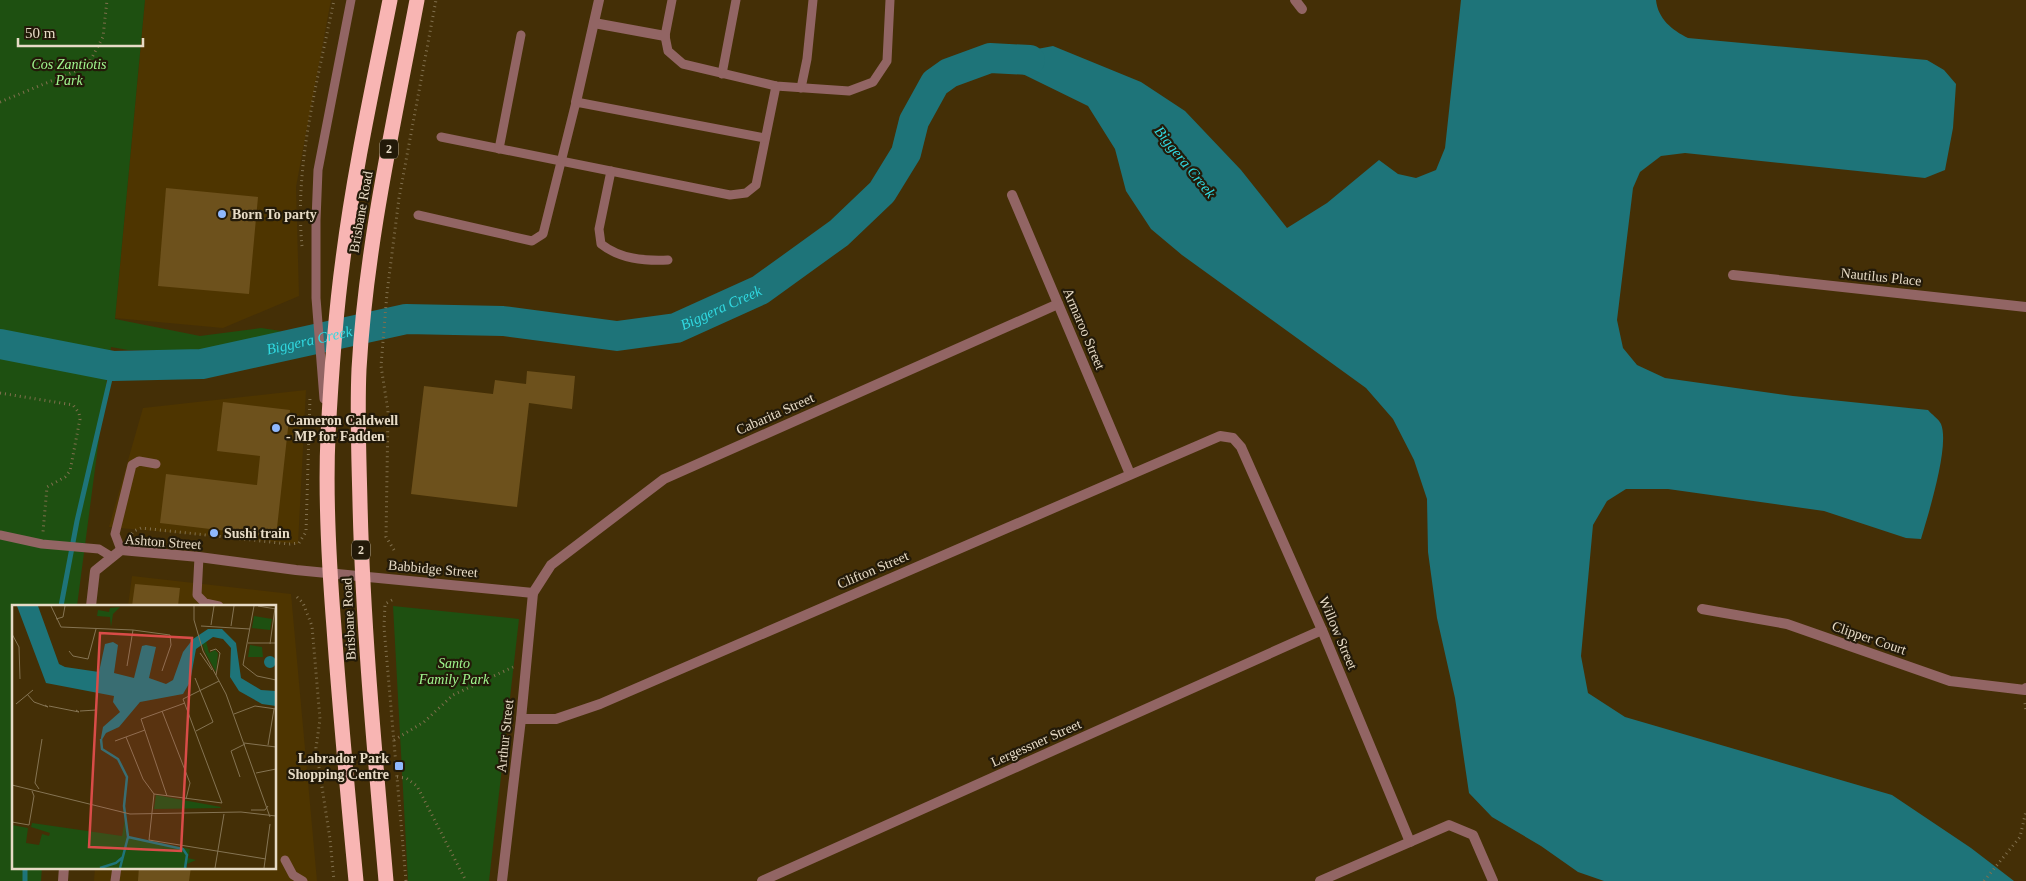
<svg xmlns="http://www.w3.org/2000/svg" width="2026" height="881" font-family="Georgia,serif">
<style>
.built{fill:#4e3500}
.green{fill:#1e5011}
.water{fill:#1e7479}
.lines{fill:none;stroke-linecap:round;stroke-linejoin:round}
.stream{stroke:#1e7479;stroke-width:5}
.river{stroke:#1e7479;stroke-width:30}
.building{fill:#6d511c}
.path{stroke:#81704e;stroke-width:3;stroke-dasharray:1 4;stroke-linecap:butt}
.lane{stroke:#926564;stroke-width:9}
.street{stroke:#926564;stroke-width:10}
.highway{stroke:#f8b5b3;stroke-width:15}
.poi-dot{fill:#8fb8fd;stroke:#231a09;stroke-width:2}
.labels{text-anchor:middle;dominant-baseline:central;stroke-width:4.5;stroke-linejoin:round;paint-order:stroke}
.shield{fill:#231a09;stroke:#aca18d;stroke-width:1}
.shield-label{font-size:12px;font-weight:bold;fill:#e7dbc6}
.park-label{font-size:14px;font-style:italic;fill:#a0f68e;stroke:#231a09}
.street-label{font-size:14px;fill:#e7dbc6;stroke:#231a09}
.poi-label{font-size:14px;font-weight:bold;fill:#e7dbc6;stroke:#231a09;text-anchor:start}
.water-label{font-size:15px;font-style:italic;fill:#31d9e1;stroke:#231a09}
.inset-river{fill:none;stroke:#1e7479;stroke-width:2.5}
.inset-road{fill:none;stroke:#857453;stroke-width:1}
.view{fill:#d94c48;fill-opacity:0.15;stroke:#d94c48;stroke-width:2.5}
.inset-edge{fill:none;stroke:#e7dbc6;stroke-width:2.5}
</style>
<rect width="100%" height="100%" fill="#442f06"/>
<g class="built">
<path d="M145,0H331L296,187L299,296L223,328L115,318Z"/>
<path d="M306,390L298,544L109,527L143,408Z"/>
<path d="M132,576L291,594L317,881H94L95,867H275V606H128Z"/>
</g>
<g class="green">
<path d="M0,0H145L115,319L200,336L261,328L281,331L224,352L128,350L111,347L77,606H14V867H42L41,881H0Z"/>
<path d="M393,606L519,619L489,881H408Z"/>
</g>
<path class="water" d="M1461,0H1656C1658,19 1672,30 1688,38L1927,60L1944,70L1956,84L1953,128L1945,170L1925,178L1685,153L1661,156L1640,172L1633,188L1617,320L1623,348L1637,365L1665,378L1793,396L1928,410C1931,414 1939,419 1941,424C1950,446 1928,515 1921,539L1906,538L1824,511L1668,489H1626L1607,501L1593,525L1581,656L1588,693L1625,717L1892,795L1971,848L2014,881H1604L1578,872L1541,846L1492,817L1469,793L1455,698L1437,618L1428,552L1427,499L1414,460L1393,419L1366,388L1182,255L1151,229L1126,191L1115,149L1088,106L990,58L1053,46L1141,82L1185,111L1241,170L1287,228L1327,203L1379,160L1398,174L1416,178L1436,170L1445,148Z"/>
<g class="lines">
<g class="stream">
<path d="M61,606L77,521L113,366"/>
<path d="M25,867V881"/>
</g>
<path class="river" id="s1" d="M0,344L113,366L202,364L406,319L503,321L617,336L676,328L760,290L839,233L882,192L906,153L914,121L935,83L949,73L990,58L1030,60"/>
</g>
<g class="building">
<path d="M166,188L258,197L249,294L158,286Z"/>
<path d="M527,371L575,376L572,409L529,403L517,507L411,494L424,386L493,394L495,380L526,384Z"/>
<path d="M223,402L290,410L276,537L160,523L166,474L257,485L260,456L217,451Z"/>
<path d="M135,584L180,588L178,606H132Z"/>
<path d="M139,867H191L189,881H138Z"/>
</g>
<g class="lines">
<g class="path">
<path d="M0,102L78,70L90,61L103,37L107,0"/>
<path d="M302,246C294,164 318,80 334,0"/>
<path d="M0,393L73,405L79,413L80,419L70,471L65,477L47,487L43,532"/>
<path d="M128,536H130L134,531L141,528L289,544L299,543L306,532L310,397"/>
<path d="M394,550L386,537L388,411L381,366L387,293L399,198L436,0"/>
<path d="M297,597L303,603L312,626L320,719L316,748L330,839L334,881"/>
<path d="M392,600L385,604L384,627L406,881"/>
<path d="M2025,703L2026,711"/>
<path d="M394,740L424,722L453,695L513,667"/>
<path d="M397,777L406,778L417,786L466,881"/>
<path d="M1984,881L2020,837L2026,811"/>
</g>
<g class="lane">
<path d="M672,0L665,36L668,51L683,64L776,86L849,91L873,82L887,61L890,0"/>
<path d="M722,74L736,0"/>
<path d="M801,88L807,59L813,0"/>
<path d="M441,137L730,195L746,193L756,185L776,86"/>
<path d="M499,149L521,35"/>
<path d="M611,171L599,229L601,244C620,259 644,261 668,260"/>
<path d="M418,215L532,241L543,234L576,102L765,138"/>
<path d="M324,399L316,298V220L318,170L351,0"/>
<path d="M0,535L42,544L99,549L112,557"/>
<path d="M121,550L115,534L132,465L139,461L156,464"/>
<path d="M199,557L197,595L205,603L219,606"/>
<path d="M285,860L293,875L303,881"/>
<path d="M115,881L117,867"/>
</g>
<g class="street">
<path d="M1295,0L1302,9"/>
<path d="M594,23L665,36"/>
<path d="M576,102L599,0"/>
<path d="M1012,195L1130,474"/>
<path d="M1733,275L2026,307"/>
<path d="M91,606L95,571L121,550L199,557L296,570L533,593"/>
<path d="M1702,609L1787,624L1950,681L2025,690L2026,688"/>
<path d="M521,719H556L600,704L1220,436L1233,438L1241,447L1322,630L1410,842"/>
<path d="M63,881L64,867"/>
<path d="M502,881L521,719L533,593L551,565L664,479L1058,304"/>
<path d="M762,881L1322,630"/>
<path d="M1320,881L1449,825L1473,835L1493,881"/>
</g>
<g class="highway">
<path d="M356,881C348,797 340,712 334,628C329,565 325,500 328,436C331,377 335,318 343,259C354,172 373,86 390,0"/>
<path d="M386,881C375,755 363,630 360,503C359,459 357,414 359,369C366,245 394,122 417,0"/>
</g>
</g>
<g class="poi-dot">
<circle cx="222" cy="214" r="5"/>
<circle cx="276" cy="428" r="5"/>
<circle cx="214" cy="533" r="5"/>
<rect x="394" y="761" width="10" height="10" rx="2.5"/>
</g>
<g class="labels">
<g class="shield">
<rect x="380" y="139.5" width="18" height="19" rx="4"/>
<rect x="352" y="540.5" width="18" height="19" rx="4"/>
</g>
<g class="shield-label">
<text x="389" y="149">2</text>
<text x="361" y="550">2</text>
</g>
<g class="park-label">
<text x="69" y="64">Cos Zantiotis<tspan x="69" dy="16">Park</tspan></text>
<text x="454" y="663">Santo<tspan x="454" dy="16">Family Park</tspan></text>
</g>
<g class="street-label">
<text transform="translate(361 212) rotate(-80)">Brisbane Road</text>
<text transform="translate(1881 277) rotate(6)">Nautilus Place</text>
<text transform="translate(1084 329) rotate(67)">Armaroo Street</text>
<text transform="translate(775 414) rotate(-24)">Cabarita Street</text>
<text transform="translate(163 542) rotate(4)">Ashton Street</text>
<text transform="translate(433 569) rotate(5)">Babbidge Street</text>
<text transform="translate(873 570) rotate(-23)">Clifton Street</text>
<text transform="translate(349 619) rotate(-93)">Brisbane Road</text>
<text transform="translate(1338 633) rotate(67)">Willow Street</text>
<text transform="translate(1869 638) rotate(19)">Clipper Court</text>
<text transform="translate(505 736) rotate(-84)">Arthur Street</text>
<text transform="translate(1036 743) rotate(-24)">Lergessner Street</text>
</g>
<g class="poi-label">
<text x="232" y="214">Born To party</text>
<text x="286" y="420">Cameron Caldwell<tspan x="286" dy="16">- MP for Fadden</tspan></text>
<text x="224" y="533">Sushi train</text>
<text x="389" y="758" text-anchor="end">Labrador Park<tspan x="389" dy="16">Shopping Centre</tspan></text>
</g>
<g class="water-label">
<text transform="translate(1185 162) rotate(51)">Biggera Creek</text>
<text stroke="none"><textPath href="#s1" startOffset="734">Biggera Creek</textPath></text>
<text stroke="none"><textPath href="#s1" startOffset="314">Biggera Creek</textPath></text>
</g>
</g>
<g transform="translate(12 605)">
<rect width="264" height="264" fill="#442f06"/>
<path d="M108,2L101,9L99,22L98,12L85,11L86,5L97,7L98,3ZM242,11L260,14L258,25L240,23ZM194,36L197,48L203,45L206,48L204,67L193,47L190,38ZM238,40L250,42L251,52H236ZM144,190L209,202L208,203L142,204ZM113,214L114,232L178,244L176,253L184,255L175,259V263H0V220L16,223L14,238L27,240L30,229L37,231L38,228L19,222L20,218L110,231Z" fill="#1e5011"/>
<path d="M5,1H26L47,59L53,62L87,67L93,39L101,37L106,40L102,68L122,73L130,41L134,40L144,42L137,73L154,79L161,75L171,47L181,34L196,24H210L224,38L229,73L249,85L264,86V101L250,99L227,86L218,72L219,43L211,34L201,32L184,44L178,77L171,89L128,97L107,122L94,128L88,138L91,122L108,107L101,97L102,91L34,78ZM252 57a6 6 0 1 1 12 0a6 6 0 1 1-12 0Z" fill="#1e7479"/>
<path class="inset-river" d="M89,134L90,144L106,154L115,172L112,201L116,232L108,263M116,232L171,244L175,250L173,263M88,263L104,258L111,252"/>
<path class="inset-road" d="M39,1L49,22L121,25L158,30L159,40L150,66M182,1V15L191,46L214,89L258,212M242,1L231,60L245,71L264,75M246,1L264,4M44,14L51,12L53,1M199,20L202,1M189,21L238,24M219,21L222,1M0,29L7,42L8,74M236,38H264M258,39L263,3M57,46L61,51L76,54L84,24M198,46L204,44L208,48L204,70M188,48L200,65M115,61L121,25M183,73L201,117L184,126M15,89L22,97L36,102L33,100M4,99L21,85M37,101L67,107L64,105M68,106L85,105M150,106L178,178L174,194M222,109L243,101L264,104M114,132L131,174L142,189M103,136L133,125M232,138L264,142M256,140L262,104M244,168L264,164M228,172L219,146L233,139M0,180L118,209L229,207L264,211M27,184L23,178L30,134M142,189L210,198L171,94L207,76M142,189L137,235L254,254M155,191L129,114L173,98M239,205H253L256,201M0,217L17,220L22,191L20,186M203,263L212,209M252,263L258,219"/>
<path class="view" d="M88,28L180,33L169,246L77,242Z"/>
<rect width="264" height="264" class="inset-edge"/>
</g>
<path d="M18 38v8h125v-8" fill="none" stroke="#e7dbc6" stroke-width="2.5"/>
<text x="25" y="38" font-size="15" fill="#e7dbc6" stroke="#231a09" stroke-width="4" paint-order="stroke">50 m</text>
</svg>
